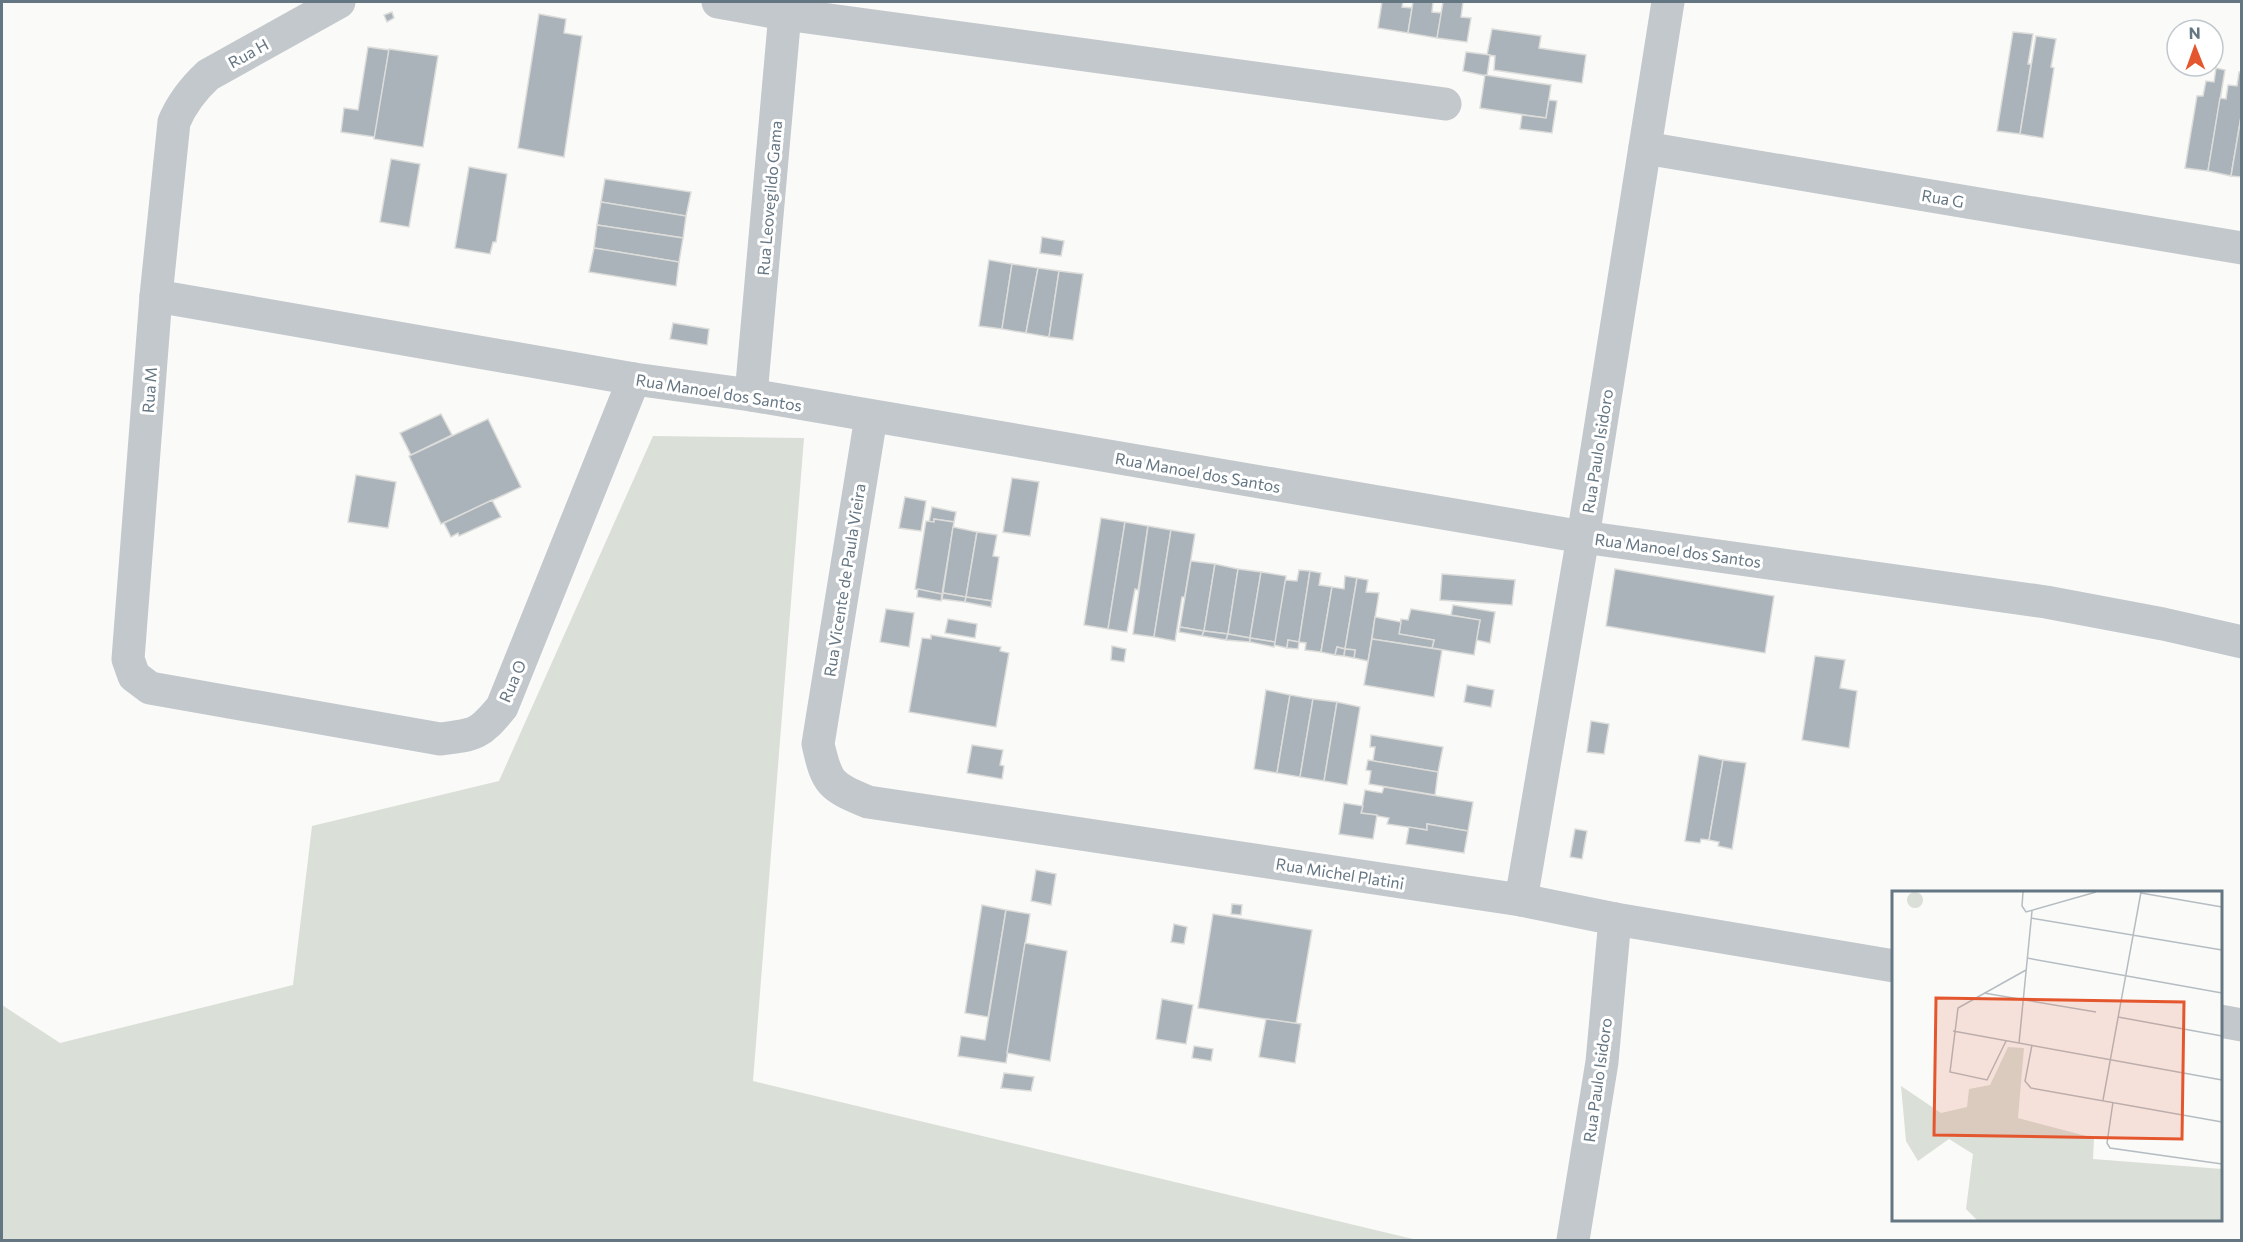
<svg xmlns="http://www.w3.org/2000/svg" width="2243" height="1242" font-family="Commissioner,sans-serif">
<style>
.green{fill:#dadfd7}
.building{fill:#aab3b9;stroke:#dcdcda;stroke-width:1.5}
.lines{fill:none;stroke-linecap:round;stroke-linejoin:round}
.minor{stroke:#c3c8cc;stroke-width:33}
.labels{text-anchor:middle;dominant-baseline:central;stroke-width:6;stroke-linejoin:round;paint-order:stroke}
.street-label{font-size:16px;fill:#657683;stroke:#fff}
.inset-road{fill:none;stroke:#b5bdc2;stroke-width:1.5}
.view{fill:#e4572e;fill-opacity:0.15;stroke:#e4572e;stroke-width:3}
.inset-edge{fill:none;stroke:#657683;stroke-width:3}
</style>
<rect width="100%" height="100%" fill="#fafaf8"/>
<path class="green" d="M653,436L804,438L753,1081L1417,1240H2V1005L60,1043L293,985L312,826L499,781Z"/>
<g class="building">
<path d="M1382,2H1403L1402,7L1412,8L1408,33L1378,28Z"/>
<path d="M1413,2H1433L1432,12L1442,13L1437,38L1408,33Z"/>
<path d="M1443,2H1463L1461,17L1471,18L1467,42L1437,38Z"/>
<path d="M392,12L394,18L387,22L384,15Z"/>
<path d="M539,14L566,19L564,33L582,36L564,157L518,148Z"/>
<path d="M1492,29L1541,36L1539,48L1586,55L1582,83L1494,70L1495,56L1487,55Z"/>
<path d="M2013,32L2033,34L2028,64H2031L2020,134L1997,131Z"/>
<path d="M2036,36L2056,39L2051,67L2054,68L2043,138L2020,134Z"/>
<path d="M368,47L389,50L375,137L341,132L344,108L358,110Z"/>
<path d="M389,49L438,56L423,147L374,139Z"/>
<path d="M1466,52L1490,55L1487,76L1463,71Z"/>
<path d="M2216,68L2225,70L2208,171L2185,168L2197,96H2203L2206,81L2214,82Z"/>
<path d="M2239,72L2242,73V111L2231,176L2208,171L2220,98L2226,99L2228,85L2237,86Z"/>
<path d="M1485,75L1551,85L1546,118L1480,108Z"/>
<path d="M1549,100L1557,101L1552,133L1520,129L1522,115L1546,118Z"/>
<path d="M2242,111V177L2231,176Z"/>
<path d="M391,159L420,164L409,227L380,222Z"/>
<path d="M469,167L507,174L496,242H493L490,254L455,248Z"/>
<path d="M605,179L691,192L686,216L601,202Z"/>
<path d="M601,202L686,216L683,238L597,225Z"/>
<path d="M597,225L683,238L679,262L594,248Z"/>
<path d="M1042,237L1064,241L1061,256L1040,253Z"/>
<path d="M594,248L679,262L676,286L589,272Z"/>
<path d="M989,260L1012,264L1002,329L979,326Z"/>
<path d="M1012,264L1038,268L1026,333L1002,329Z"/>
<path d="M1038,268L1059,271L1049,337L1026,333Z"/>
<path d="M1059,271L1083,274L1073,340L1049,337Z"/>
<path d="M673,323L709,329L707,345L670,339Z"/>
<path d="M441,414L452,435L411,455L400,433Z"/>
<path d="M488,419L521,487L441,524L409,456Z"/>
<path d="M356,475L396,482L388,528L348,522Z"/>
<path d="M1012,478L1039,482L1030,536L1003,532Z"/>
<path d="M905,497L926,501L921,531L899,528Z"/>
<path d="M492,500L501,517L459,536L458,533L451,537L444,523Z"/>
<path d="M932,507L956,512L954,522L934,519V522H929Z"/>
<path d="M1101,518L1125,522L1108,629L1084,625Z"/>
<path d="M934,519L954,522L942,594L915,589L926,521L934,522Z"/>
<path d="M1125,522L1148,526L1138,590L1135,589L1127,632L1108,629Z"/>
<path d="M1148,526L1171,530L1154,637L1133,634Z"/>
<path d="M953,527L977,532L966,597L943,593Z"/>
<path d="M1171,530L1195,534L1185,595V597H1182L1175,641L1154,637Z"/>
<path d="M977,532L997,535L993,556L999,557L992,601L966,597Z"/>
<path d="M1191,561L1215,564L1204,631L1180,627Z"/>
<path d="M1215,564L1238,569L1228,634L1204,631Z"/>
<path d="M1238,569L1261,572L1250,638L1228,634Z"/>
<path d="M1615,569L1774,596L1765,653L1606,626Z"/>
<path d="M1299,570L1310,571L1299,642L1288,640L1287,648L1274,645L1285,580L1297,581Z"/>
<path d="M1310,571L1321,573L1319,585L1332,587L1321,652L1305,650L1306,643L1299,642Z"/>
<path d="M1261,572L1286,576L1275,642L1250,638Z"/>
<path d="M1442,574L1515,580L1512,605L1440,600Z"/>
<path d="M1345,576L1357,578L1345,649L1337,647L1335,655L1321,652L1332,587L1344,589Z"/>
<path d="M1357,578L1368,580L1366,592L1379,593L1368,661L1354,658L1355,650L1345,649Z"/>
<path d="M918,589L942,594L941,601L917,597Z"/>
<path d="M943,593L966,597L965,602L942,599Z"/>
<path d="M966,597L992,601L991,607L965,602Z"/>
<path d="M1453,605L1495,612L1490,643L1476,640L1480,620L1451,615Z"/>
<path d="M886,609L914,613L909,647L880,642Z"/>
<path d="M1411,609L1480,620L1474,655L1432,648L1434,640L1399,634L1401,619L1408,620Z"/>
<path d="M1375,617L1401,622L1399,634L1434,640L1432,648L1372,639Z"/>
<path d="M948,619L977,624L975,638L945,633Z"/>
<path d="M1180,627L1204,631L1202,636L1179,632Z"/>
<path d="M1204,631L1228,634L1226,640L1202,636Z"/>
<path d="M1228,634L1250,638V642L1226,640Z"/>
<path d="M931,635L1001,647L1000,651L1009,653L996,727L909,712L922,638L931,639Z"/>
<path d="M1250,638L1275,642L1274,647L1250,642Z"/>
<path d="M1372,639L1442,650L1434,697L1364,685Z"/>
<path d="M1288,640L1299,642L1298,649L1287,648Z"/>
<path d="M1112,646L1126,649L1124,662L1111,660Z"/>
<path d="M1337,647L1345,649L1344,656L1335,655Z"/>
<path d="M1345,649L1355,650L1354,658L1344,656Z"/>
<path d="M1815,656L1845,660L1840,688L1857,691L1849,748L1802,740Z"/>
<path d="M1467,685L1494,690L1491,707L1464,702Z"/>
<path d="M1266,690L1290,695L1277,773L1254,769Z"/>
<path d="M1290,695L1313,699L1300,777L1277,773Z"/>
<path d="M1313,699L1337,702L1324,781L1300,777Z"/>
<path d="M1337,702L1360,707L1347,785L1324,781Z"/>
<path d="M1591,721L1609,724L1604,754L1587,752Z"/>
<path d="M1371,735L1443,747L1438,772L1373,761L1375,747H1370Z"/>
<path d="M972,745L1003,750L1000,765L1004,766L1002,779L967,773Z"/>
<path d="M1699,755L1723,760L1709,840L1701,839L1700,843L1685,841Z"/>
<path d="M1368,760L1438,772L1435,795L1369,784L1371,771L1366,770Z"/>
<path d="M1723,760L1746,763L1732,849L1718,846L1719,842L1709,840Z"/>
<path d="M1384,787L1473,802L1468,831L1427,824V830L1387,824L1389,818L1361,813L1365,790L1382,793Z"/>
<path d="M1344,803L1363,806L1361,813L1377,815L1373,839L1339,834Z"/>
<path d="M1427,824L1468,831L1464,853L1406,844L1409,827L1427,830Z"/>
<path d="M1575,829L1587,831L1582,859L1570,857Z"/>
<path d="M1036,870L1056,874L1051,905L1031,901Z"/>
<path d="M1232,904L1242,905L1241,915L1231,914Z"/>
<path d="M982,905L1006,910L988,1017L965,1013Z"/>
<path d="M1006,910L1030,914L1006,1063L958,1056L961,1036L985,1040Z"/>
<path d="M1213,914L1312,930L1296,1024L1198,1008Z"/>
<path d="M1174,924L1187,927L1184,944L1171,942Z"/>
<path d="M1025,943L1067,951L1050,1061L1007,1053Z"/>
<path d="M1162,999L1193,1005L1186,1044L1156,1039Z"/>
<path d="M1266,1019L1301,1024L1295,1063L1259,1057Z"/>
<path d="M1194,1046L1213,1049L1211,1061L1192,1058Z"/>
<path d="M1004,1073L1034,1077L1031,1091L1001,1088Z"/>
</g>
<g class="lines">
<g class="minor">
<path d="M339,2L208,75C193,89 182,103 174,122L156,296L128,659L134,676L150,688L440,739C475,735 479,735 502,707L634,379"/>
<path d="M718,2L785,14L1445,104"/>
<path d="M1645,148L2242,248"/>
<path d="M156,296L634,379L751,395L1583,537L2046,602L2163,624L2242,642"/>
<path d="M751,395L786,2"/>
<path d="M871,417L818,744C827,784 830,786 868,802L1521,900L1615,919L1894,966"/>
<path d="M1521,900L1583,537L1668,2"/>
<path d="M2220,1021L2242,1025"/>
<path d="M1573,1240L1602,1062L1615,919"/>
</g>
</g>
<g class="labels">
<g class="street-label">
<text transform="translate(248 53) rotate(-29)">Rua H</text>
<text transform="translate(769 198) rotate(-85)">Rua Leovegildo Gama</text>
<text transform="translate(1943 198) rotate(10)">Rua G</text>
<text transform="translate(149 390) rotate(-86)">Rua M</text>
<text transform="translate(719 392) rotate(9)">Rua Manoel dos Santos</text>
<text transform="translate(1597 451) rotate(-81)">Rua Paulo Isidoro</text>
<text transform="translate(1198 472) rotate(10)">Rua Manoel dos Santos</text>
<text transform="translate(1678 550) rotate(8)">Rua Manoel dos Santos</text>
<text transform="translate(844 580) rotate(-81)">Rua Vicente de Paula Vieira</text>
<text transform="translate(512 681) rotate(-67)">Rua O</text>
<text transform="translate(1340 873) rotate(9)">Rua Michel Platini</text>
<text transform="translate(1597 1080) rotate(-82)">Rua Paulo Isidoro</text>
</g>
</g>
<g transform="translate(1892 891)">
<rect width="330" height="330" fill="#fafaf8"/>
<path d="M15 9a8 8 0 1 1 16 0a8 8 0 1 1-16 0ZM116,156L132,157L126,227L202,247L201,268L330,278V329H85L74,318L81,263L57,248L26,270L14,250L9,195L49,222L75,216L77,198L98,194Z" fill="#dadfd7"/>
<path class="inset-road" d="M131,1L130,15L134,21L204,1M249,2L330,16M139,27L330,59M135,67L330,102M92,102L204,121M226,126L330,145M61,140L330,189M114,150L95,189L58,181L66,117L134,79M127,152L140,20M140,154L133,190L139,197L330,231M211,209L249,1M221,211L215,252L218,257L330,273"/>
<path class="view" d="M44,107L292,111L290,248L42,244Z"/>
<rect width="330" height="330" class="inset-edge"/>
</g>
<rect width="2243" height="1242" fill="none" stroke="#657683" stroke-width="6"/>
<g transform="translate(2195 48) rotate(359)"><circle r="28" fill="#ffffff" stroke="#c1c8cd" stroke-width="1.5"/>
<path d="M0-4.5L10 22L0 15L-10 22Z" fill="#e4572e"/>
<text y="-9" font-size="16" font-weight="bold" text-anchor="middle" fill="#657683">N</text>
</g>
</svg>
